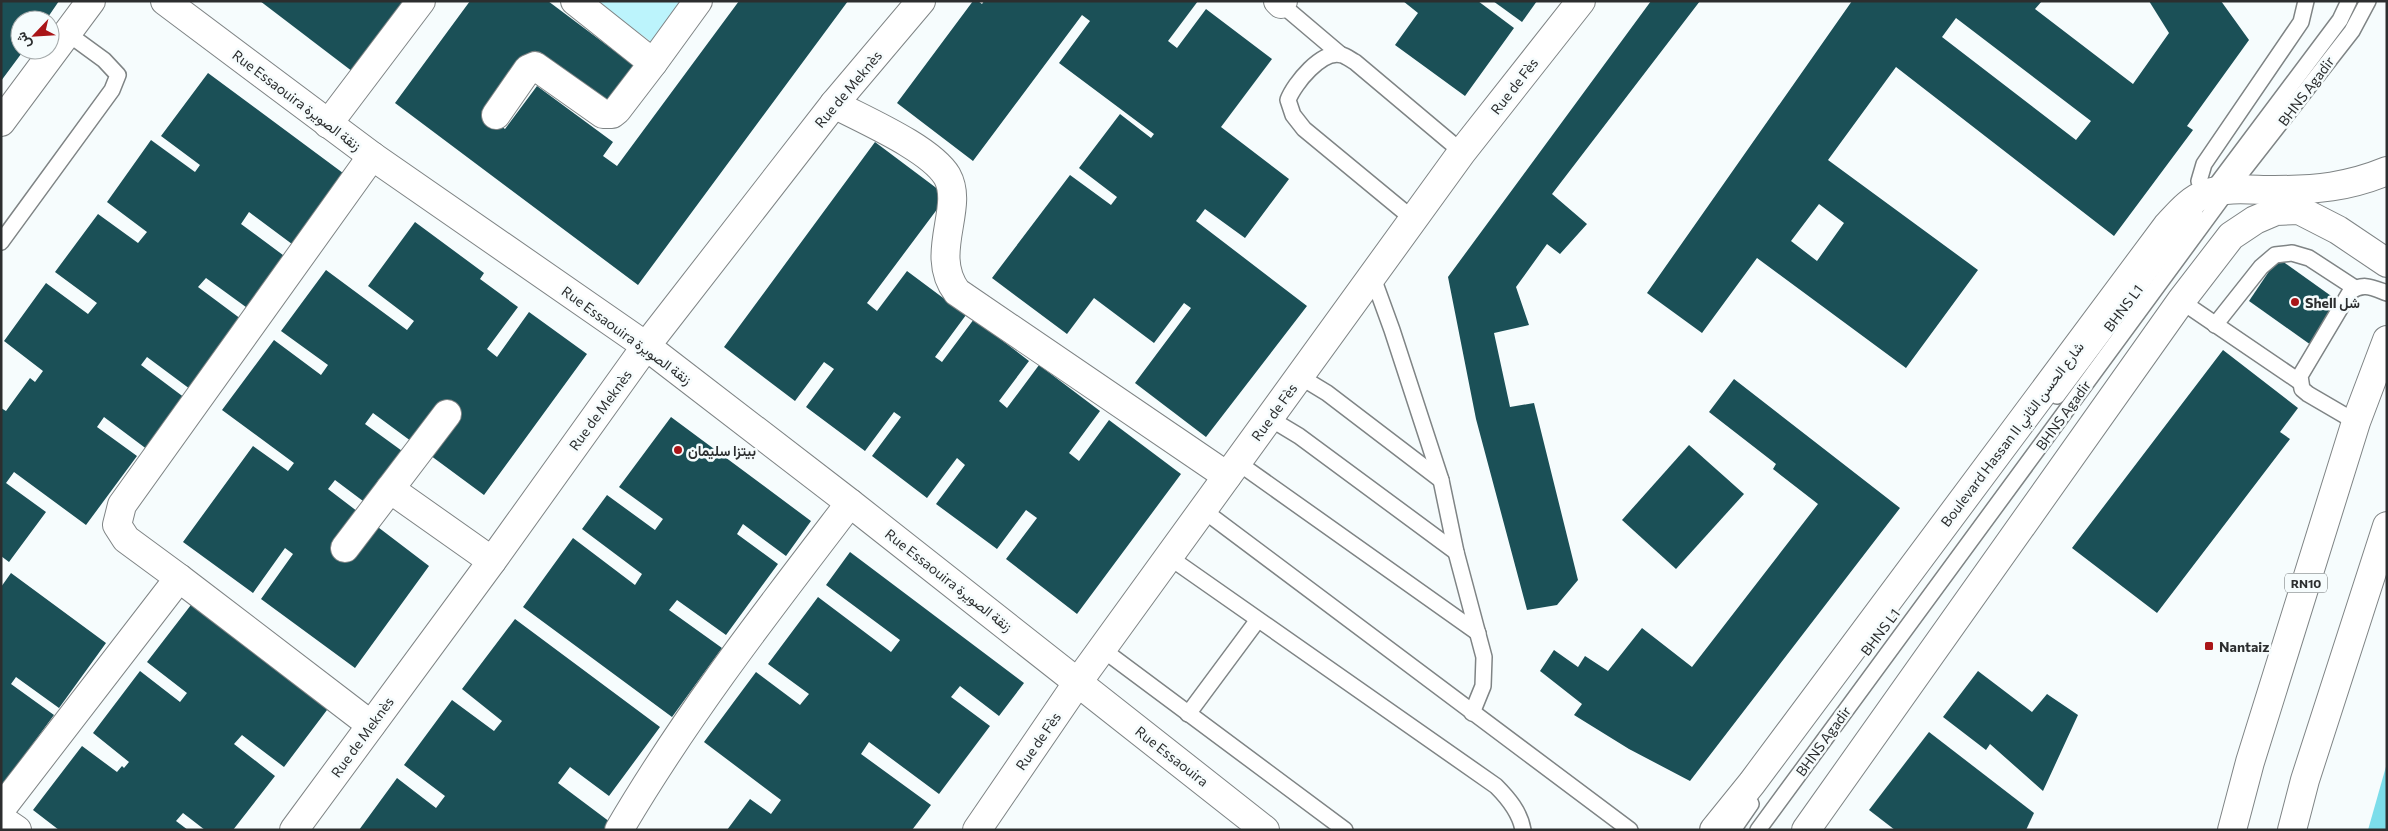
<svg xmlns="http://www.w3.org/2000/svg" width="2388" height="831" font-family="Commissioner,Vazirmatn,sans-serif">
<style>
.green{fill:#bcf4fc}
.forest{fill:#7cddea}
.building{fill:#1b5057;fill-rule:evenodd}
.lines{fill:none;stroke-linecap:round;stroke-linejoin:round}
.lane-casing{stroke:#7f8485;stroke-width:18}
.street-casing{stroke:#7f8485;stroke-width:30}
.secondary-casing{stroke:#7f8485;stroke-width:30}
.primary-casing{stroke:#7f8485;stroke-width:30}
.lane{stroke:#fff;stroke-width:15}
.street{stroke:#fff;stroke-width:28}
.secondary{stroke:#fff;stroke-width:28}
.primary{stroke:#fff;stroke-width:28}
.poi-dot{fill:#a91518;stroke:#f6fcfd;stroke-width:2}
.labels{text-anchor:middle;dominant-baseline:central;stroke-width:5;stroke-linejoin:round;paint-order:stroke}
.shield{fill:#f6fcfd;stroke:#696c6d;stroke-width:1}
.shield-label{font-size:12px;font-weight:bold;fill:#2c2e2f}
.street-label{font-size:14px;fill:#2c2e2f;stroke:#f6fcfd}
.poi-label{font-size:14px;font-weight:bold;fill:#2c2e2f;stroke:#f6fcfd;text-anchor:start}
</style>
<rect width="100%" height="100%" fill="#f6fcfd"/>
<path class="green" d="M596,1H685L654,44Z"/>
<path class="forest" d="M2387,763V830H2368Z"/>
<g class="building">
<path d="M1,1H59L46,20H20V50H24L1,81Z"/>
<path d="M260,1H400L412,11L361,78Z"/>
<path d="M470,1H548L636,67L609,103L540,52L490,118L505,129L537,86L613,142L603,156L617,166L739,1H848L638,285L395,103Z"/>
<path d="M973,1H978L982,4L984,1H1198L1168,41L1177,48L1206,9L1272,59L1221,127L1289,179L1245,238L1205,209L1196,221L1307,306L1206,437L1135,383L1191,308L1184,303L1154,343L1094,298L1067,334L992,278L1070,175L1111,205L1117,197L1079,168L1120,114L1151,138L1154,134L1059,63L1090,21L1082,15L973,161L897,103Z"/>
<path d="M1403,1H1478L1514,28L1465,96L1395,45L1418,13Z"/>
<path d="M1493,1H1537L1522,22Z"/>
<path d="M1651,1H1700L1552,194L1587,224L1560,254L1547,244L1516,287L1529,325L1494,333L1510,407L1534,403L1578,580L1557,605L1527,610L1476,419L1448,277Z"/>
<path d="M1852,1H2042L2035,9L2133,84L2169,33L2149,1H2221L2249,40L2187,126L2193,130L2114,236L1896,67L1828,160L1978,270L1906,368L1757,258L1702,333L1647,293ZM1956,18L2091,121L2076,140L1942,37ZM1819,204L1844,223L1817,261L1791,241Z"/>
<path d="M208,73L347,176L296,247L249,212L241,224L287,258L250,310L206,278L198,287L241,319L190,389L147,357L141,365L185,398L148,450L104,417L97,427L137,456L86,525L14,472L6,483L46,512L9,562L1,556V408L6,411L30,378L35,382L43,371L4,341L46,283L88,314L97,303L55,272L98,214L138,243L147,232L107,202L151,140L195,172L200,165L161,136Z"/>
<path d="M875,142L947,196L867,303L877,311L907,271L966,315L935,357L942,362L974,319L1029,361L999,401L1007,408L1039,365L1100,411L1069,453L1079,461L1109,420L1181,474L1077,614L1006,559L1037,518L1026,510L997,549L936,504L965,465L957,458L927,498L872,456L901,417L894,412L865,451L806,407L834,369L824,362L795,401L724,347Z"/>
<path d="M415,222L484,273L480,279L518,307L487,349L497,357L529,312L587,354L484,495L373,413L365,424L409,456L371,507L335,480L328,489L429,566L355,668L261,599L293,554L285,548L253,593L183,542L253,446L288,471L294,463L222,410L274,340L321,375L328,365L281,331L326,270L407,330L414,321L368,286Z"/>
<path d="M2278,258L2341,303L2311,345L2249,301Z"/>
<path d="M2223,350L2298,408L2280,432L2290,439L2157,613L2072,548Z"/>
<path d="M1734,379L1900,508L1690,781L1629,749L1574,715L1582,704L1540,671L1554,650L1578,667L1585,656L1608,671L1642,628L1692,667L1818,504L1773,469L1776,464L1709,412Z"/>
<path d="M671,417L811,521L786,556L743,524L737,534L778,564L726,635L677,600L669,610L722,648L672,717L523,607L573,538L635,585L642,574L582,529L607,495L655,530L663,519L619,487Z"/>
<path d="M1689,445L1744,494L1676,569L1622,520Z"/>
<path d="M850,552L1024,683L999,716L960,686L951,697L990,726L939,794L869,742L861,754L931,805L912,830H727L750,799L771,814L781,800L704,742L756,672L800,705L804,700L809,694L768,664L818,597L891,652L900,640L826,585Z"/>
<path d="M11,573L106,643L59,708L16,677L11,684L54,715L1,787V587Z"/>
<path d="M194,601L330,706L284,767L242,735L234,744L275,776L233,830H205L183,813L176,821L188,830H59L33,810L82,746L117,772L122,766L124,768L129,762L93,733L140,671L180,702L187,693L147,662Z"/>
<path d="M515,619L660,727L609,796L570,767L558,783L614,825L611,830H359L397,778L436,808L445,796L404,765L452,700L494,731L502,721L462,689Z"/>
<path d="M1978,671L2032,712L2047,694L2078,715L2043,791L1990,744L1986,750L1943,717Z"/>
<path d="M1929,732L2034,813L2026,830H1895L1869,810Z"/>
</g>
<g class="lines">
<defs>
<g id="lane">
<path d="M1281,4L1340,54"/>
<path d="M2211,192L2340,20L2349,1"/>
<path d="M2209,193L2199,181L2204,164L2301,22L2306,1"/>
<path d="M1413,219L1304,129L1293,115L1288,100C1294,84 1322,49 1342,55C1346,56 1351,60 1355,62L1462,152"/>
<path d="M1,242L112,90L118,75L104,60L67,33"/>
<path d="M1372,275L1392,330L1441,480L1456,552L1484,657L1483,686L1472,713"/>
<path d="M2181,301L2300,382"/>
<path d="M2215,325L2261,267L2275,255L2292,253L2309,258L2355,288"/>
<path d="M1299,376L1327,393L1441,480"/>
<path d="M2057,396L2195,212"/>
<path d="M1269,418L1299,436L1456,552"/>
<path d="M2356,422L2308,394L2302,389L2300,376L2350,292C2363,282 2373,288 2387,293"/>
<path d="M1237,462L1478,633"/>
<path d="M1203,510L1630,830"/>
<path d="M1169,557L1496,786C1508,798 1520,812 1523,830"/>
<path d="M1102,649L1345,830"/>
<path d="M1188,714L1257,621"/>
<path d="M1733,830L1751,804"/>
<path d="M1758,830L2228,190L2352,31L2368,1"/>
</g>
<g id="street">
<path d="M165,1L372,156L646,346L850,503L1265,830"/>
<path d="M575,1L653,63L698,1"/>
<path d="M1278,1L1281,4L1283,1"/>
<path d="M834,104C864,120 930,148 947,176C965,208 928,254 957,292L1227,476"/>
<path d="M496,115L528,69L535,66L603,114H612L617,110L653,63"/>
<path d="M1,122L91,1"/>
<path d="M328,124L421,1"/>
<path d="M390,489L492,561"/>
<path d="M345,548L447,414"/>
<path d="M179,578L371,725"/>
<path d="M1,809L179,578L126,539L117,525L122,505L372,156"/>
<path d="M1,819L17,830"/>
<path d="M294,830L492,561L646,346L834,104L921,1"/>
<path d="M619,830C687,714 769,609 850,503"/>
</g>
<g id="secondary">
<path d="M977,830L1078,682L1462,152L1581,1"/>
<path d="M1714,830L1752,783L2167,226C2179,213 2190,199 2208,193C2229,187 2253,190 2274,190C2316,190 2348,187 2387,171"/>
<path d="M1806,830L2181,301L2231,236L2255,220L2276,211L2299,210L2338,230L2387,263"/>
</g>
<g id="primary">
<path d="M2232,830L2250,762L2356,422L2387,340"/>
<path d="M2292,830L2305,780L2387,526"/>
</g>
</defs>
<use href="#lane" class="lane-casing"/>
<use href="#street" class="street-casing"/>
<use href="#secondary" class="secondary-casing"/>
<use href="#primary" class="primary-casing"/>
<use href="#lane" class="lane"/>
<use href="#street" class="street"/>
<use href="#secondary" class="secondary"/>
<use href="#primary" class="primary"/>
</g>
<g class="poi-dot">
<circle cx="2295" cy="302" r="5"/>
<circle cx="678" cy="450" r="5"/>
<rect x="2204" y="641" width="10" height="10" rx="2.5"/>
</g>
<g class="labels">
<rect class="shield" x="2285" y="573.5" width="42" height="19" rx="4"/>
<g class="shield-label">
<text x="2306" y="583">RN10</text>
</g>
<g class="street-label">
<text transform="translate(1514 86) rotate(-52)">Rue de Fès</text>
<text transform="translate(848 89) rotate(-50)">Rue de Meknès</text>
<text transform="translate(2306 91) rotate(-53)">BHNS Agadir</text>
<text transform="translate(297 100) rotate(37)">Rue Essaouira زنقة الصويرة</text>
<text transform="translate(2123 308) rotate(-53)">BHNS L1</text>
<text transform="translate(627 335) rotate(36)">Rue Essaouira زنقة الصويرة</text>
<text transform="translate(600 410) rotate(-54)">Rue de Meknès</text>
<text transform="translate(1274 412) rotate(-54)">Rue de Fès</text>
<text transform="translate(2063 415) rotate(-54)">BHNS Agadir</text>
<text transform="translate(2012 434) rotate(-53)">Boulevard Hassan II شارع الحسن الثاني</text>
<text transform="translate(949 580) rotate(38)">Rue Essaouira زنقة الصويرة</text>
<text transform="translate(1880 632) rotate(-53)">BHNS L1</text>
<text transform="translate(362 737) rotate(-54)">Rue de Meknès</text>
<text transform="translate(1038 741) rotate(-55)">Rue de Fès</text>
<text transform="translate(1823 741) rotate(-54)">BHNS Agadir</text>
<text transform="translate(1172 756) rotate(38)">Rue Essaouira</text>
</g>
<g class="poi-label">
<text x="2305" y="302">Shell شل</text>
<text x="688" y="450">بيتزا سليمان</text>
<text x="2219" y="646">Nantaiz</text>
</g>
</g>
<rect width="2388" height="831" fill="none" stroke="#2c2e2f" stroke-width="5"/>
<g transform="translate(35 35) rotate(245)"><circle r="24" fill="#f6fcfd" stroke="#a5aaab"/>
<path d="M0-4L9 19L0 12L-9 19Z" fill="#a91518"/>
<text y="-8" font-size="14" font-weight="bold" text-anchor="middle" fill="#2c2e2f">ش</text>
</g>
</svg>
